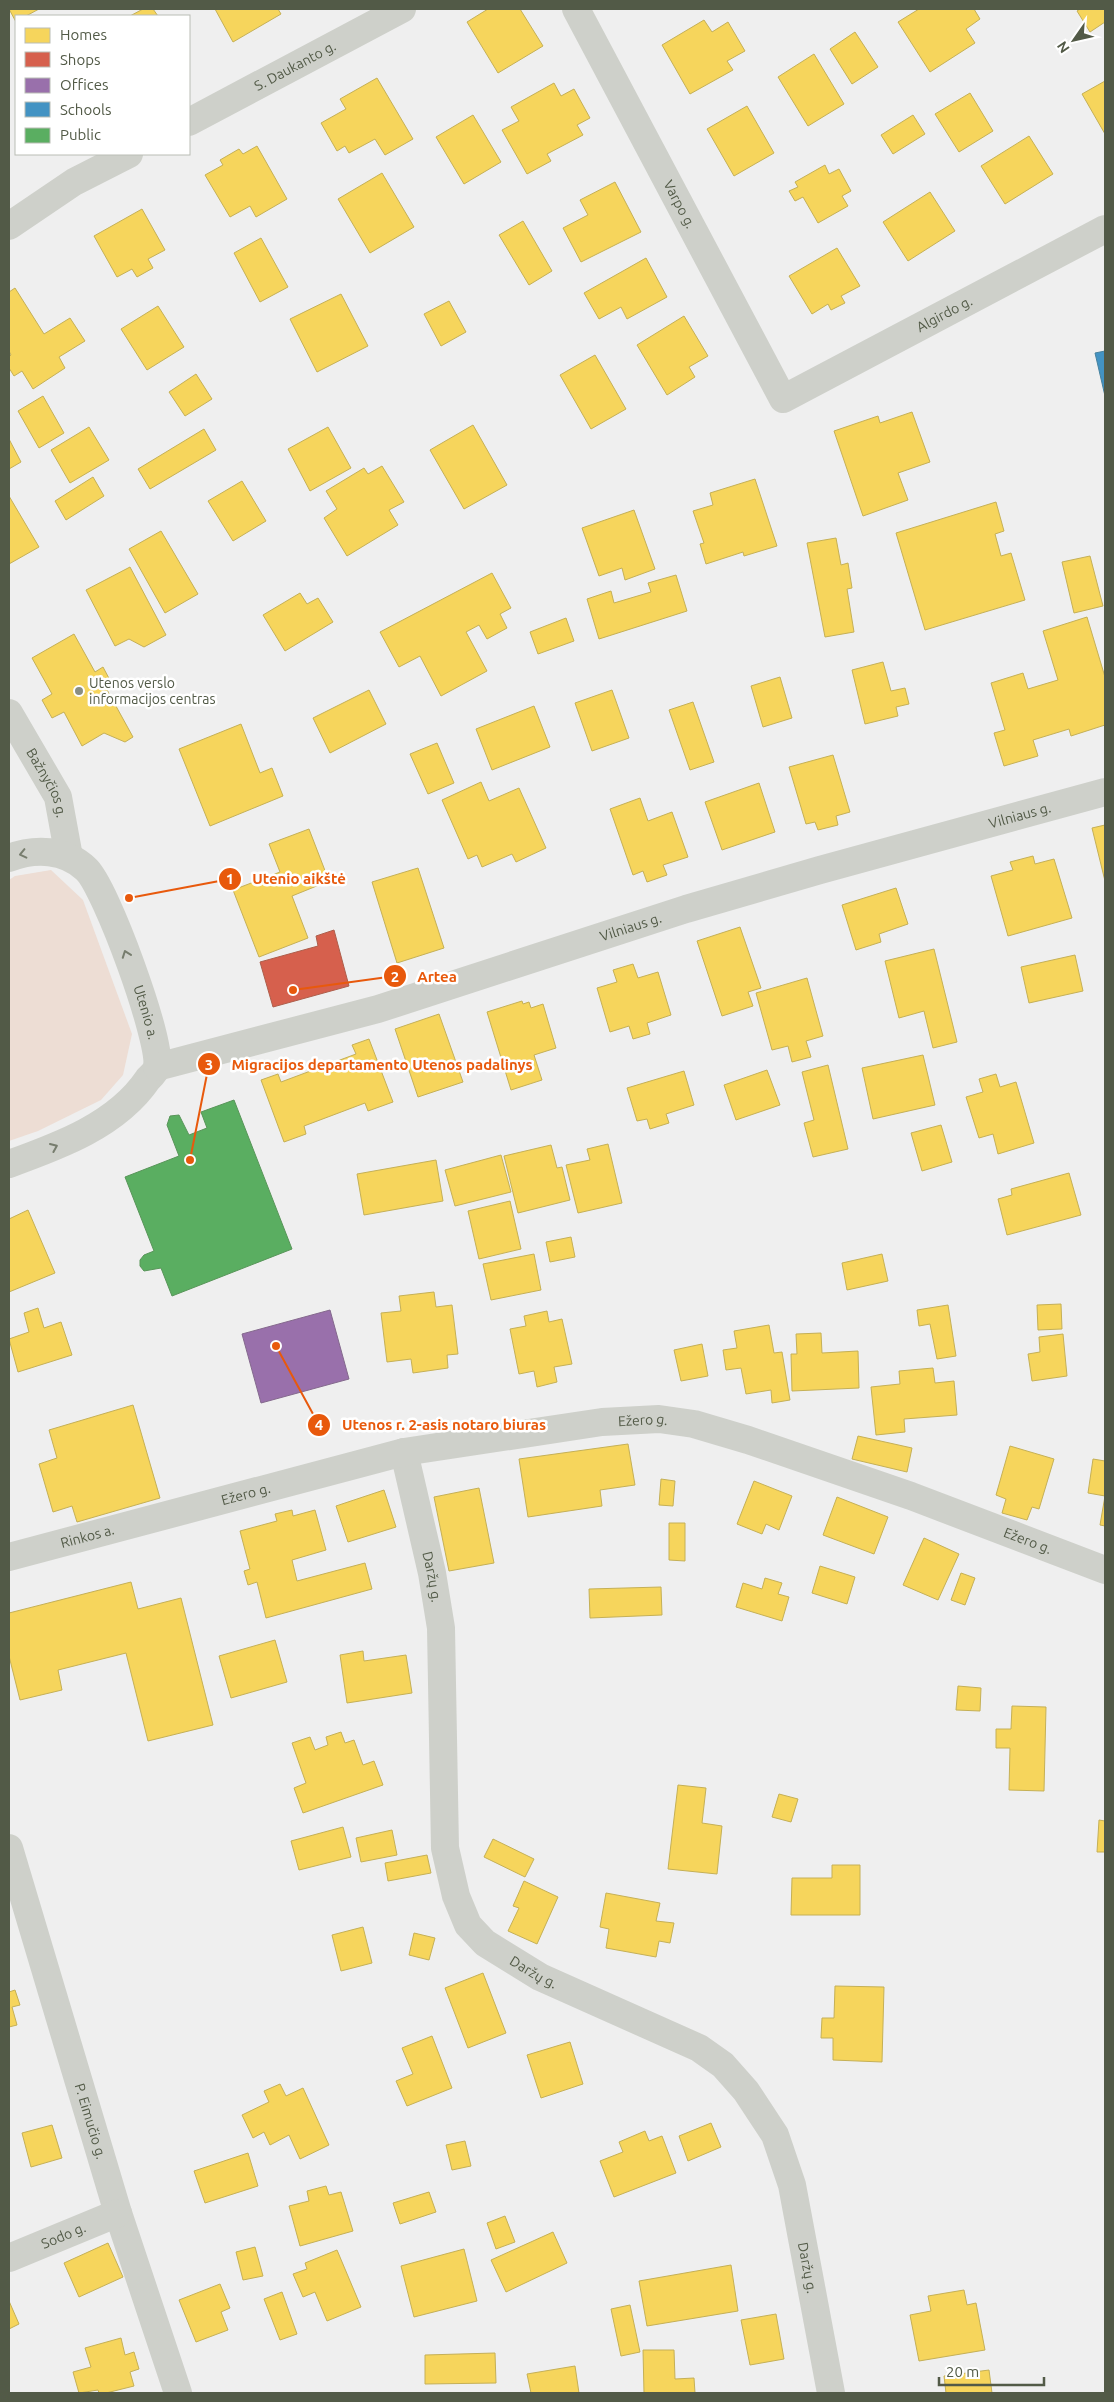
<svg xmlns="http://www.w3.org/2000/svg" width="1114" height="2402" font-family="Ubuntu,sans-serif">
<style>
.green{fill:#edddd4}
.homes{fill:#f6d55c;stroke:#c5b056}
.shops{fill:#d6604d;stroke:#ae5e4b}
.offices{fill:#9970ab;stroke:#84698d}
.schools{fill:#4393c3;stroke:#48829e}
.public{fill:#5aae61;stroke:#589559}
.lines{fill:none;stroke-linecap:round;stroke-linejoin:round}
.minor{stroke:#ced0ca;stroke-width:28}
.oneway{stroke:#777d6e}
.poi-dot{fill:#898e82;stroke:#fff;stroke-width:2}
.labels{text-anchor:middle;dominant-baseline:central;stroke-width:5;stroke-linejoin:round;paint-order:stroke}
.street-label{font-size:14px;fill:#525a47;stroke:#fff}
.poi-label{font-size:14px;fill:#525a47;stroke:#fff;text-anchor:start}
.leader{fill:none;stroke:#e8590c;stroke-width:2}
.callout-dot{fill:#e8590c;stroke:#fff;stroke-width:2}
.mark-label{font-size:15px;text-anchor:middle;font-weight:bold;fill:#fff}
.callout-label{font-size:15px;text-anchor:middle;font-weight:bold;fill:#e8590c;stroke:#fff;stroke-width:5;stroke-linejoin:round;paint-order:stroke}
</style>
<rect width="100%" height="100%" fill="#efefef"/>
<path class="green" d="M51,870L83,900L132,1034L123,1075L101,1100L38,1131L9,1141V880L15,876Z"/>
<g class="homes">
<path d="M9,9H39L26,16H16V22Z"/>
<path d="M143,9H153L158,16H130Z"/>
<path d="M215,9H278L281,14L233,42Z"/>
<path d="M488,9H520L543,46L498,73L467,22Z"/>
<path d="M919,9H974L980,19L966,29L975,43L930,72L898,22Z"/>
<path d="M1080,9H1105V22L1090,32L1077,11Z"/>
<path d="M704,20L712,32L728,22L745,51L727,61L733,70L690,94L662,45Z"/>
<path d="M855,32L878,67L852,84L830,49Z"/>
<path d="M814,54L844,104L808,126L778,77Z"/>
<path d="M377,78L413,139L385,155L375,139L349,153L345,146L337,151L321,123L346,109L340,99Z"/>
<path d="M1105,81V134L1082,94Z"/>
<path d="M554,83L561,96L574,89L590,118L577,125L583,135L547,154L551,161L527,174L502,130L519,121L511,107Z"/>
<path d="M970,93L993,131L959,152L935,114Z"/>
<path d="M747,106L774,153L734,176L707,129Z"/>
<path d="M473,115L501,162L464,184L436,137Z"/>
<path d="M913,115L925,134L893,154L881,135Z"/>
<path d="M1029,136L1053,174L1005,204L981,166Z"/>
<path d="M257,146L287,199L256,217L250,206L230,217L205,175L223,165L220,160L239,149L243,154Z"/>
<path d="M825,165L829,174L839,169L851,191L842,196L848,206L818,223L803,197L795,201L789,191L798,187L795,182Z"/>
<path d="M382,173L414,227L370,253L338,199Z"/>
<path d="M615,182L641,232L581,262L563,228L588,215L580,200Z"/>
<path d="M930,192L955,231L908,261L883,222Z"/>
<path d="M142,209L165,250L148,259L153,268L137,277L132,269L117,277L94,236Z"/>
<path d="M523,221L552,271L529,285L499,235Z"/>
<path d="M261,238L288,287L260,302L234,253Z"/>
<path d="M837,248L860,286L841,296L845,303L831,310L828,304L812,314L789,276Z"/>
<path d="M646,258L667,297L627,319L621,307L599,319L584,293Z"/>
<path d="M15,288L44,334L70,318L85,341L59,357L65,368L33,389L22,371L14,376L9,368V357L11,355L9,351V292Z"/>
<path d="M341,294L368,346L317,372L290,319Z"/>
<path d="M449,301L466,332L441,346L424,314Z"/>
<path d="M158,306L184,347L147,370L121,329Z"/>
<path d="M684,316L708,356L689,367L695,377L667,395L637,345Z"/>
<path d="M595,355L626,409L591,429L560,375Z"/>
<path d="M196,374L212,399L185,416L169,392Z"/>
<path d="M43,396L64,433L39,448L18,411Z"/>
<path d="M912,412L930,462L898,473L908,500L863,516L834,431L878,416L880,423Z"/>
<path d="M473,425L507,485L464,509L430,450Z"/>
<path d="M89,427L109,460L70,483L51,450Z"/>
<path d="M328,427L351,468L310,491L288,449Z"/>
<path d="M204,429L216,450L150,489L138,469Z"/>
<path d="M9,439L21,462L9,469Z"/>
<path d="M382,466L404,502L389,510L398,525L347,556L324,518L337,509L326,491L364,468L368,474Z"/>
<path d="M93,477L104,496L66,520L55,501Z"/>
<path d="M755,479L777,546L744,556L743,552L706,564L700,544L704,543L693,511L713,505L710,493Z"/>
<path d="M242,481L266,521L233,541L208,501Z"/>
<path d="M9,496L39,547L9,564Z"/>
<path d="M996,502L1004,531L995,534L1001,556L1011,553L1025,600L925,630L896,533Z"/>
<path d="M634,510L655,569L625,580L622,568L599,576L582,528Z"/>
<path d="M161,531L198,594L165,613L129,549Z"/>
<path d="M836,538L841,565L848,563L852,588L847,589L854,632L825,637L807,543Z"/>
<path d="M1090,556L1103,606L1074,613L1062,562Z"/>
<path d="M130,567L166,635L144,647L129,639L115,646L86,590Z"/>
<path d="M492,573L511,608L500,614L507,628L487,639L479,625L466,632L487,671L441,696L420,656L399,667L380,632Z"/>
<path d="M676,575L687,611L599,639L587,599L611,591L614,603L651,592L648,583Z"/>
<path d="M300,593L307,604L318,598L333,622L285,651L263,615Z"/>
<path d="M1087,617L1105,677V725L1071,736L1069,729L1033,740L1038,756L1004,766L994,733L1005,730L991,683L1023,673L1028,689L1058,680L1043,631Z"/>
<path d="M566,618L574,641L538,654L530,632Z"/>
<path d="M74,634L95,672L103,667L112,684L106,688L133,737L125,742L104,733L82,746L64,712L52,718L42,700L52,694L32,658Z"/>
<path d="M883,662L891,691L905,688L909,704L896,707L898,716L865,724L852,670Z"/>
<path d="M780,677L792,718L763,727L751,686Z"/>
<path d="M369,690L386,724L330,753L313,718Z"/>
<path d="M612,690L629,738L592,751L575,703Z"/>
<path d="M693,702L714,762L690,770L669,710Z"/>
<path d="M534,706L550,747L492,770L476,729Z"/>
<path d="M241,724L260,773L272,768L283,796L210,826L179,749Z"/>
<path d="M437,743L454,783L428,794L410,754Z"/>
<path d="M833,755L850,812L836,816L838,825L818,830L815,822L806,824L789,767Z"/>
<path d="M481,782L489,801L519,788L546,848L516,862L512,854L482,867L477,855L468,859L442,800Z"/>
<path d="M759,783L775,832L722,850L705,802Z"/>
<path d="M640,798L648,821L672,812L688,857L663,865L667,875L647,882L643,871L633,875L610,809Z"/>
<path d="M1105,825V881L1092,828Z"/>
<path d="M309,829L329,881L292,896L308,938L259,957L233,890L280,872L269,844Z"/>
<path d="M1033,856L1035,864L1054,859L1072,918L1008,936L991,876L1013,870L1010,862Z"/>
<path d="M418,868L444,948L397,963L372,882Z"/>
<path d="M896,888L908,924L879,934L881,942L856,950L842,905Z"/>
<path d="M740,927L761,988L748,992L753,1006L722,1016L697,941Z"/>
<path d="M934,949L957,1042L933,1048L924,1011L899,1018L885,961Z"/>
<path d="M1075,955L1083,991L1029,1003L1021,967Z"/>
<path d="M633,964L638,978L658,972L671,1015L647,1023L650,1034L633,1039L629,1026L610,1032L597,988L617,982L613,970Z"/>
<path d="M807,978L823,1036L806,1041L811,1057L792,1062L788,1046L772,1050L756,993Z"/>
<path d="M522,1001L523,1004L529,1002L531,1008L543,1004L556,1048L534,1055L542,1080L511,1090L487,1012Z"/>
<path d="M439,1014L463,1082L418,1097L395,1029Z"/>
<path d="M369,1039L393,1102L368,1111L365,1103L304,1126L306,1134L284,1142L261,1080L278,1074L281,1082L356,1054L352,1045Z"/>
<path d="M923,1055L935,1105L873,1119L862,1068Z"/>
<path d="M828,1065L848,1149L813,1157L804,1123L814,1120L802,1072Z"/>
<path d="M767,1070L780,1105L736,1120L724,1085Z"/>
<path d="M684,1071L694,1105L666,1114L669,1123L650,1129L647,1119L637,1121L627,1088Z"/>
<path d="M996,1074L1000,1087L1016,1082L1034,1143L998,1154L993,1134L979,1138L966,1097L983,1092L979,1079Z"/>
<path d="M941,1125L952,1162L922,1171L911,1133Z"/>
<path d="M608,1144L622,1203L578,1213L566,1165L590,1160L587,1149Z"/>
<path d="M551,1145L557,1168L562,1167L570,1200L518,1213L504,1156Z"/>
<path d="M501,1155L511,1192L455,1206L445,1170Z"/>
<path d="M436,1160L443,1201L364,1215L357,1174Z"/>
<path d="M1069,1173L1081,1215L1007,1235L998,1199L1012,1195L1011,1189Z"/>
<path d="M510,1201L521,1249L479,1259L468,1211Z"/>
<path d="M28,1210L55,1273L9,1292V1219Z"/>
<path d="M571,1237L575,1257L550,1262L546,1242Z"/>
<path d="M534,1254L541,1290L491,1300L483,1264Z"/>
<path d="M882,1254L888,1281L847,1290L842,1263Z"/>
<path d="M434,1292L436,1307L452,1305L458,1354L447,1355L448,1368L413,1373L411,1359L387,1362L381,1313L401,1311L399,1296Z"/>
<path d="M1061,1304L1062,1329L1038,1330L1037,1305Z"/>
<path d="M948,1305L956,1356L937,1359L930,1324L919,1326L917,1310Z"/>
<path d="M38,1308L44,1328L61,1322L72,1355L18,1372L9,1339L29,1332L24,1313Z"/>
<path d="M547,1311L549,1322L562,1319L572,1364L554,1367L557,1382L537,1387L534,1371L519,1374L510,1329L526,1326L524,1316Z"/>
<path d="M769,1325L774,1353L782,1352L790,1400L772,1403L771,1390L746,1394L741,1368L726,1370L723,1350L737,1348L734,1331Z"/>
<path d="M821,1333L822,1353L858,1351L859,1388L792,1391L791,1354H797L796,1334Z"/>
<path d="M1063,1334L1067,1376L1032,1381L1028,1354L1040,1352L1039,1337Z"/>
<path d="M702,1344L708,1376L681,1381L674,1350Z"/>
<path d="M933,1368L935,1383L954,1381L957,1415L904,1419L905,1432L876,1435L871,1387L900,1384L899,1371Z"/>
<path d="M133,1405L160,1498L77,1522L72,1506L53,1512L39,1464L57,1458L49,1430Z"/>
<path d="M858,1436L912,1448L907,1472L852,1459Z"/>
<path d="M628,1444L635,1485L600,1490L602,1506L528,1517L519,1459Z"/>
<path d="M1010,1446L1054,1459L1039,1509L1032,1507L1027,1520L1002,1513L1006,1499L996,1495Z"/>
<path d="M1093,1459L1105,1461V1526L1100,1525L1105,1496L1088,1493Z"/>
<path d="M661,1479L675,1481L673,1506L659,1505Z"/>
<path d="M754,1481L792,1496L779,1530L766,1524L762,1534L737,1524Z"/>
<path d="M479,1488L494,1563L449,1571L434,1497Z"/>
<path d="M384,1490L396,1527L348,1542L336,1506Z"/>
<path d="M837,1497L888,1517L874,1554L823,1535Z"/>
<path d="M292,1510L293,1516L315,1510L326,1550L292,1560L297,1581L365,1563L372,1589L266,1618L257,1582L248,1585L244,1571L250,1569L240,1531L277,1521L275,1514Z"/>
<path d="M669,1523H685V1561L669,1560Z"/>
<path d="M924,1538L959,1554L938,1600L903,1585Z"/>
<path d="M820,1566L855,1577L847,1604L812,1593Z"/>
<path d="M961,1573L975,1578L965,1605L951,1600Z"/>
<path d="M765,1578L782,1583L778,1594L789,1597L782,1621L736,1607L743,1583L762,1589Z"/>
<path d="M131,1582L138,1609L181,1598L213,1725L148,1741L126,1653L58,1670L62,1690L20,1700L9,1656V1613Z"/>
<path d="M661,1587L662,1615L590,1618L589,1589Z"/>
<path d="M275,1640L287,1682L231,1698L219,1656Z"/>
<path d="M363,1651L364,1661L406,1655L412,1693L347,1703L340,1655Z"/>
<path d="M958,1686L981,1688L980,1711L956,1710Z"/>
<path d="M1012,1706L1046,1707L1044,1791L1009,1790L1010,1748H996V1729H1011Z"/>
<path d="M341,1732L345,1743L354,1740L363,1765L374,1761L383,1785L303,1813L294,1788L306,1783L292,1743L310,1737L315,1750L328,1745L326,1737Z"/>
<path d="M678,1785L706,1788L702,1823L722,1826L717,1874L668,1869Z"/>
<path d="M779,1794L798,1799L791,1822L772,1817Z"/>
<path d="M1099,1820L1105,1821V1852H1097Z"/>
<path d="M343,1827L351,1857L299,1870L291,1841Z"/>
<path d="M392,1830L397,1855L361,1862L356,1838Z"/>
<path d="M493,1839L534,1859L525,1877L484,1857Z"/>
<path d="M427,1855L431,1873L388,1881L385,1863Z"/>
<path d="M832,1865H860V1915H791L792,1878H832Z"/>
<path d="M524,1881L558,1897L537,1944L508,1931L519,1908L513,1906Z"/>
<path d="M606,1893L660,1903L656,1921L674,1923L670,1943L659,1941L656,1957L606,1948L609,1929L600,1927Z"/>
<path d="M363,1927L372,1963L341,1971L332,1935Z"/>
<path d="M414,1933L435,1938L429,1960L409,1955Z"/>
<path d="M483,1973L506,2033L468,2048L445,1988Z"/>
<path d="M835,1986L884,1987L882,2062L833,2060V2038H821L822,2018H834Z"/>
<path d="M15,1990L20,2005L12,2007L17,2025L9,2027V1992Z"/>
<path d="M432,2036L452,2088L407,2106L396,2081L413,2074L402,2048Z"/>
<path d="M570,2042L583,2084L541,2098L527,2055Z"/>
<path d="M280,2084L286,2096L303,2088L329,2145L300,2159L289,2135L270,2145L264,2132L253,2138L242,2115L269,2102L264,2091Z"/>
<path d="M711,2123L721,2147L688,2161L679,2136Z"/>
<path d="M52,2125L62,2158L31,2167L22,2133Z"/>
<path d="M645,2131L649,2141L662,2136L676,2173L614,2197L600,2161L623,2152L619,2142Z"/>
<path d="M465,2141L471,2166L452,2170L446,2145Z"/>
<path d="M248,2153L258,2186L205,2203L194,2171Z"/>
<path d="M326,2186L329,2195L341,2192L353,2231L300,2246L289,2206L309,2201L307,2191Z"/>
<path d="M429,2192L436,2212L400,2224L393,2203Z"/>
<path d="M505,2216L515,2242L496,2249L487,2223Z"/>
<path d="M553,2232L567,2263L506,2292L491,2260Z"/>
<path d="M108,2243L123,2277L79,2297L64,2263Z"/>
<path d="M255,2247L263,2276L243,2280L236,2252Z"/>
<path d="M464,2249L477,2301L414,2317L401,2266Z"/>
<path d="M337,2250L361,2307L327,2321L315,2292L303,2297L293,2274L307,2269L305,2263Z"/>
<path d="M731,2265L738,2311L647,2326L639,2281Z"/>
<path d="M220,2284L230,2308L221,2312L228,2330L196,2342L179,2300Z"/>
<path d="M964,2290L967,2305L976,2303L985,2350L919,2361L910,2315L931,2311L928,2296Z"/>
<path d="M282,2292L297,2334L280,2340L264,2299Z"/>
<path d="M9,2301L19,2324L9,2329Z"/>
<path d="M630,2305L640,2352L621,2356L611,2309Z"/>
<path d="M776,2314L784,2359L750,2365L741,2320Z"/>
<path d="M121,2338L125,2355L134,2352L139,2369L130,2372L134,2386L106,2393H99L98,2390L79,2393L73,2372L91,2367L85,2348Z"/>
<path d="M643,2350H674L675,2379L694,2378L695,2393H644Z"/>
<path d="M495,2353L496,2383L425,2384V2355Z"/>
<path d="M575,2366L579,2393H531L527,2374Z"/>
<path d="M989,2370L992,2393H946L944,2376Z"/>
</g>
<path class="shops" d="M334,930L349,986L273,1007L260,962L318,946L316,936Z"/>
<path class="offices" d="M330,1310L349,1379L261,1403L242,1334Z"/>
<path class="schools" d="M1105,351V396L1095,353Z"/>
<path class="public" d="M234,1100L292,1249L172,1296L161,1268L144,1271L140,1266V1260L144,1255L154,1251L125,1177L179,1156L167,1125L170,1116L179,1115L189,1135L207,1128L201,1112Z"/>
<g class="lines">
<g class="minor">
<path id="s1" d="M576,9L783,399L1105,229"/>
<path id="s2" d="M189,122L402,9"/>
<path d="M9,226L74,182L129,154"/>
<path id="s3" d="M9,713L58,797L69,857"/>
<path id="s4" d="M9,858C35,848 65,849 86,869C106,887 162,1041 157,1067C156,1071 151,1076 148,1079C117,1125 59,1146 9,1164"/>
<path id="s5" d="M157,1067L378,1009L686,909L820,870L1105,792"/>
<path id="s6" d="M404,1452L432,1573L441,1628L445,1848L456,1896L468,1925L485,1943L540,1977L699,2048L723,2065L746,2091L775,2135L792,2185L831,2393"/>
<path id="s7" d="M9,1557L404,1452L602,1422L659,1419L694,1424L748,1440L911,1496L1105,1570"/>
<path id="s8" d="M9,1848L118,2213L178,2393"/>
<path id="s9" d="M9,2258L118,2213"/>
</g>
</g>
<defs><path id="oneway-chevron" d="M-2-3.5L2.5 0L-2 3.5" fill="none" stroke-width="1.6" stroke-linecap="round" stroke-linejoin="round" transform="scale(1.25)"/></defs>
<g class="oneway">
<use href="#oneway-chevron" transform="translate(23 854) rotate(167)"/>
<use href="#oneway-chevron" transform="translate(126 954) rotate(-110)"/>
<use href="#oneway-chevron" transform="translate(54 1147) rotate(-23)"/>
</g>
<circle class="poi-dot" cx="79" cy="691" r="5"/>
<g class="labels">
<g class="street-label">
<text stroke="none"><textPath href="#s2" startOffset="120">S. Daukanto g.</textPath></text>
<text stroke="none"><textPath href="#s1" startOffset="221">Varpo g.</textPath></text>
<text stroke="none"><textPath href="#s1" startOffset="624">Algirdo g.</textPath></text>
<text stroke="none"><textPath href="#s3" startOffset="80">Bažnyčios g.</textPath></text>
<text stroke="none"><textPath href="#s5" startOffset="899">Vilniaus g.</textPath></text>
<text stroke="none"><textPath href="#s5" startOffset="494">Vilniaus g.</textPath></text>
<text stroke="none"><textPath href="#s4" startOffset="238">Utenio a.</textPath></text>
<text stroke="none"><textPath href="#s7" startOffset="650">Ežero g.</textPath></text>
<text stroke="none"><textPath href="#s7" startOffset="245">Ežero g.</textPath></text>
<text stroke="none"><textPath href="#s7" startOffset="81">Rinkos a.</textPath></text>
<text stroke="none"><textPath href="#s7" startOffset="1055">Ežero g.</textPath></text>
<text stroke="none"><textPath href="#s6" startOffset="128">Daržų g.</textPath></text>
<text stroke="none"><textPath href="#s6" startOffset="562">Daržų g.</textPath></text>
<text stroke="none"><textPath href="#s8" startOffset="285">P. Eimučio g.</textPath></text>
<text stroke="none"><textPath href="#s9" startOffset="59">Sodo g.</textPath></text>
<text stroke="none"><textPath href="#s6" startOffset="998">Daržų g.</textPath></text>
</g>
<g class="poi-label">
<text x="89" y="683">Utenos verslo<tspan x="89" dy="16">informacijos centras</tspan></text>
</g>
</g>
<path class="leader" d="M129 898L230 879M293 990L395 976M190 1160L209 1064M276 1346L319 1425"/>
<g class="callout-dot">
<circle cx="129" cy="898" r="5"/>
<circle cx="293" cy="990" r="5"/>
<circle cx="190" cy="1160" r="5"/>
<circle cx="276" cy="1346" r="5"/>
<circle cx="230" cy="879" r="12"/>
<circle cx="395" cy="976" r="12"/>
<circle cx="209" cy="1064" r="12"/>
<circle cx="319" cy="1425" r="12"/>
</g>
<g class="mark-label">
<text x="230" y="884">1</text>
<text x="395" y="982">2</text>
<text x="209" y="1070">3</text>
<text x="319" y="1430">4</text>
</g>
<g class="callout-label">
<text x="299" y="884">Utenio aikštė</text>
<text x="437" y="982">Artea</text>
<text x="382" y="1070">Migracijos departamento Utenos padalinys</text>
<text x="444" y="1430">Utenos r. 2-asis notaro biuras</text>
</g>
<rect width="1114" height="2402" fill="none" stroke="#525a47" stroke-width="20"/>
<rect x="15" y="15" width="175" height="140" fill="#ffffff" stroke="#babdb5"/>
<rect x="25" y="28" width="25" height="15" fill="#f6d55c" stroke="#babdb5"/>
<text x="60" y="40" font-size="15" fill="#525a47">Homes</text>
<rect x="25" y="52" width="25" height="15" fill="#d6604d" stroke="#babdb5"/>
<text x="60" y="65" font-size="15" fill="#525a47">Shops</text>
<rect x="25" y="78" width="25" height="15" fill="#9970ab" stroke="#babdb5"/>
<text x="60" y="90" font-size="15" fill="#525a47">Offices</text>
<rect x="25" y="102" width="25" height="15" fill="#4393c3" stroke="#babdb5"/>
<text x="60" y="115" font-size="15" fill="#525a47">Schools</text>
<rect x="25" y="128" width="25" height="15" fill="#5aae61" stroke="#babdb5"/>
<text x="60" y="140" font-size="15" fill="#525a47">Public</text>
<g transform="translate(1074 40) rotate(236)" stroke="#ffffff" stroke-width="4" paint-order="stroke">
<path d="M0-4L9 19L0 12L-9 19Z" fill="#525a47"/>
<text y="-8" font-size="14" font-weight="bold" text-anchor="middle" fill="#525a47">N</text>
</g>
<path d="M939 2377v8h105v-8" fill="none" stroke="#525a47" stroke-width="2.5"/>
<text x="946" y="2377" font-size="15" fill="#525a47" stroke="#ffffff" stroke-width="4" paint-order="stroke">20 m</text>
</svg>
